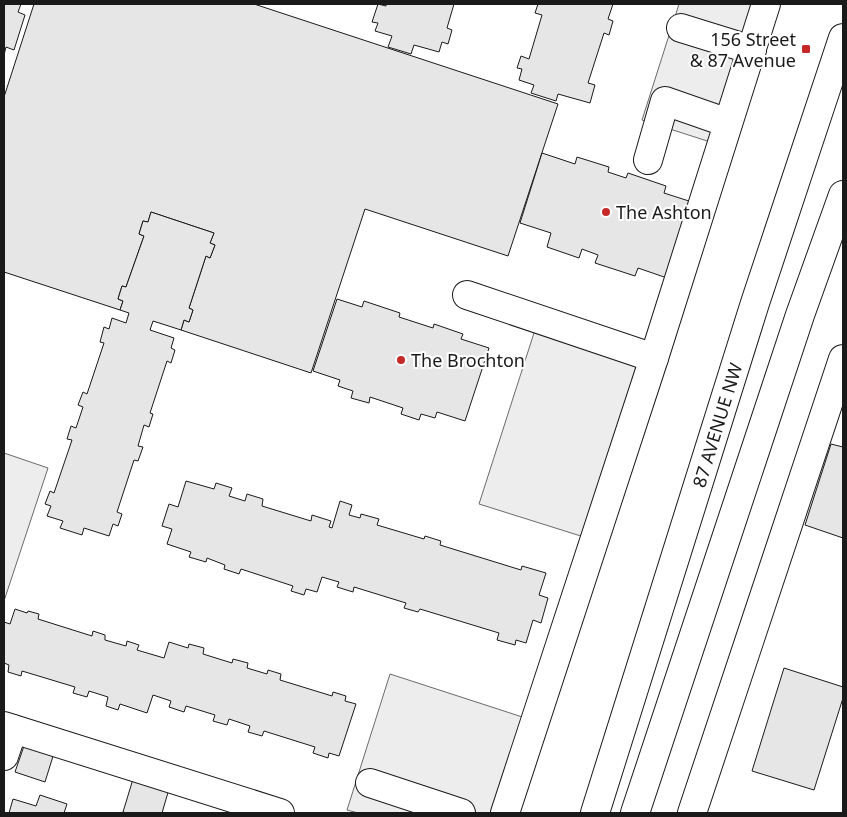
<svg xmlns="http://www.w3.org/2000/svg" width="847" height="817" font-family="'Noto Sans',sans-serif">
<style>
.parking{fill:#ededed;stroke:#6a6a6a}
.building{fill:#e6e6e6;stroke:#1a1a1a}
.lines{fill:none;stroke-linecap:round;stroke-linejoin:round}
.minor-casing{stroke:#1a1a1a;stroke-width:30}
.major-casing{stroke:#1a1a1a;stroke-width:30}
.minor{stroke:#fff;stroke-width:28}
.major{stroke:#fff;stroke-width:28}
.poi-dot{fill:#c62828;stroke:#fff;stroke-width:2}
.labels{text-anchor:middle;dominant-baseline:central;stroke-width:4;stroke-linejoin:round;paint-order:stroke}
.poi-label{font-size:18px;fill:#1a1a1a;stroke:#fff;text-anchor:start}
.street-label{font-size:18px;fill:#1a1a1a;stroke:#fff}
</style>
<rect width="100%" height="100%" fill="#fff"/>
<g class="parking">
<path d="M679,4H779L732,149L642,120Z"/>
<path d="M542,308L666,347L603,543L479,504Z"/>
<path d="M4,453L48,468L4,601Z"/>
<path d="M390,674L547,725L518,813H358L347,810Z"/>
</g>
<g class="building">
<path d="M4,4H21L18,12L25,15L14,50L6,47L4,55Z"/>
<path d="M34,4H254L558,104L508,256L365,209L311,373L181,330L184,320L189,322L193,310L189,308L206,256L210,258L215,245L210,243L214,233L151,212L148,222L143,221L139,234L144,236L126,287L122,286L118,299L123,301L120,310L4,272V97Z"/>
<path d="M378,4L386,6V4H454L447,28L452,30L448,44L442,42L439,52L414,45L411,54L388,47L392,36L375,31L378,23L372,22Z"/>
<path d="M538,4H613L608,19L613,21L609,35L604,33L588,83L595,85L590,103L558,94L556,101L531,93L534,85L519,80L522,69L517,68L521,56L529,59L542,15L535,13Z"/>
<path d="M542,153L575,164L577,157L609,167L608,172L626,178L628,173L666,186L664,193L692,202L667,278L638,268L635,276L595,263L598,255L582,249L579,258L547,247L551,233L520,223Z"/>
<path d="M151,212L214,233L210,243L215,245L210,258L206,256L189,308L193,310L189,322L184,320L181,330L153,321L150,330L174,338L171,348L175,350L171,363L167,361L150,413L153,414L149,427L144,425L138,446L143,447L138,461L134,460L117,512L122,514L118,526L113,524L109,536L84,528L82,535L60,528L63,521L47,516L51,506L45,504L50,491L54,493L72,440L67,439L71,426L76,428L83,407L78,405L83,392L87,394L104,343L100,342L104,327L109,329L112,318L126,323L129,313L120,310L123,301L118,299L122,286L126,287L144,236L139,234L143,221L148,222Z"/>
<path d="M337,299L362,307L364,301L400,313L399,317L433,328L434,324L463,334L461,339L489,348L465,421L437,412L435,418L421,414L419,420L401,414L403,408L370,397L369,403L351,398L353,391L338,386L340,380L313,371Z"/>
<path d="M831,444L843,447V538L805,525Z"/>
<path d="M186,481L214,489L216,483L232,488L229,496L245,501L247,494L263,499L262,506L311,521L312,515L331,521L329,527L332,528L340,501L352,505L349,515L360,518L361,514L379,519L377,525L424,539L425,536L441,541L440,545L521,570L522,566L546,573L539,595L548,598L541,623L533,620L526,643L516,640L515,645L497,640L499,633L420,609L418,612L404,608L406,603L354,587L353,592L337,587L339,582L322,577L317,592L306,589L304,595L291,591L293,586L241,569L239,574L224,569L225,565L207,558L206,562L189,557L191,552L167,544L172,529L162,526L169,504L178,507Z"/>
<path d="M15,609L27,613L28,611L39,614L38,619L92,636L93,631L105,635V640L126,646L127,641L139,645L137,650L164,658L169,642L188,648L189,644L204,648L203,654L232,663L233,659L248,663L247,668L267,674L268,670L281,674L280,680L332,696L333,692L346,696L345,701L356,704L339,756L329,753L328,758L313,753L315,747L264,731L262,736L248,732L250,726L229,719L227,725L213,721L215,715L186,706L184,712L169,707L171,701L153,695L147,713L120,704L118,710L106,706L108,697L89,691L87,697L73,693L75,687L22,671L21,676L8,672L9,665L4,663V622L10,624Z"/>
<path d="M784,668L843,687V698L814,790L752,771Z"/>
<path d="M25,743L54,753L45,782L15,772Z"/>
<path d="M133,779L169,789L162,813H127L123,812Z"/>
<path d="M40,795L67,804L64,813H9L13,799L36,806Z"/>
</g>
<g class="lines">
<defs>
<g id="minor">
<path d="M681,28L752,50"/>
<path d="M648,160L665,101L728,123"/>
<path d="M467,295L654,358"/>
<path d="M4,726L280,813"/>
<path d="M4,756L13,729"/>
<path d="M370,783L461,813"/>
<path d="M505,813L654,358L766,4"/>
<path d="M692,813L843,359"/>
</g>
<g id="major">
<path d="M595,813L755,303L843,38"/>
<path d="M635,813L800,315L843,195"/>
</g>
</defs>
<use href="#minor" class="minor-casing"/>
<use href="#major" class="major-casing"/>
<use href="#minor" class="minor"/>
<use href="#major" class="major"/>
</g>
<g class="poi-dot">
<rect x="801" y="44" width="10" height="10" rx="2.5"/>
<circle cx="606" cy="212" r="5"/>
<circle cx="401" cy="360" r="5"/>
</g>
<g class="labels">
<g class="poi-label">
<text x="796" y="39" text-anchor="end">156 Street<tspan x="796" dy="21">&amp; 87 Avenue</tspan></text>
<text x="616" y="212">The Ashton</text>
<text x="411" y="360">The Brochton</text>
</g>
<g class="street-label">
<text transform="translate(717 425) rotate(-73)">87 AVENUE NW</text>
</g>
</g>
<rect width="847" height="817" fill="none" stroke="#1a1a1a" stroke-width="10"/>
</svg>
